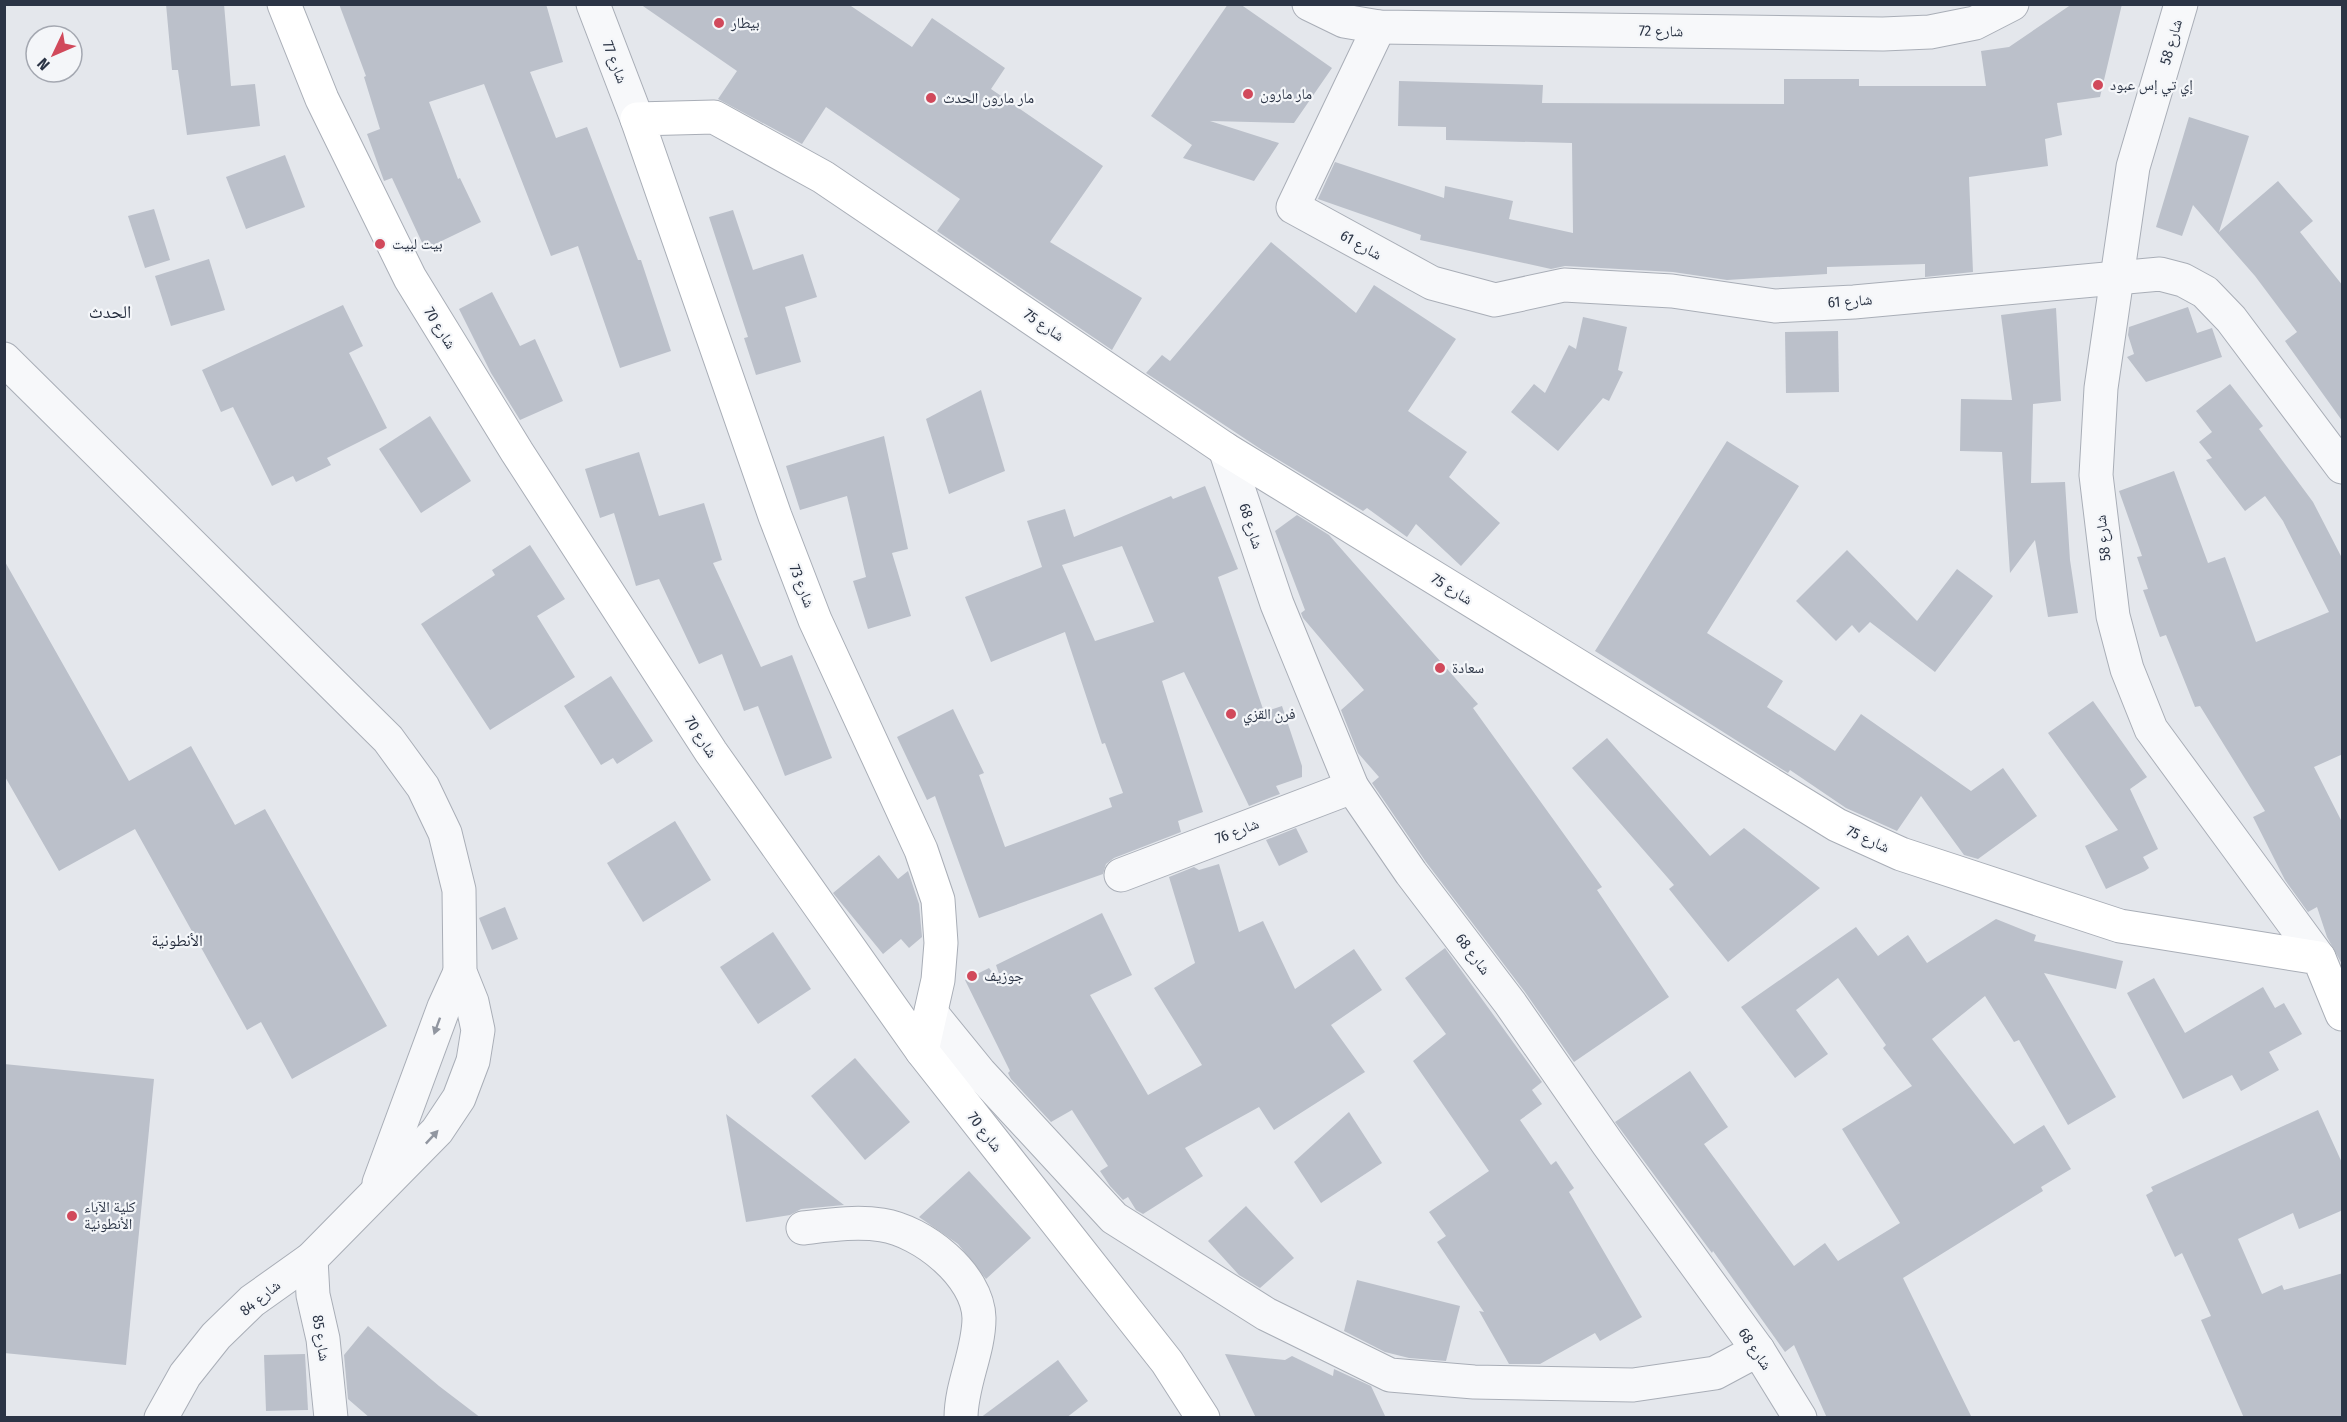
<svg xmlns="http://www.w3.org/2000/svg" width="2347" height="1422" font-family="'Fira Sans Condensed','Noto Naskh Arabic',sans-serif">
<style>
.building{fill:#bbc0ca;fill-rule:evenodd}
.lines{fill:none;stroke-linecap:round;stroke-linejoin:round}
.street-casing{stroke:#a9aeb7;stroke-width:35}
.secondary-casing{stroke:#a9aeb7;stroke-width:35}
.street{stroke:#f7f8fa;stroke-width:33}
.secondary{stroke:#fff;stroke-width:33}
.oneway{fill:#9196a0}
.poi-dot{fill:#d1495b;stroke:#f4f6f9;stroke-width:2}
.labels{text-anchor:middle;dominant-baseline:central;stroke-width:4.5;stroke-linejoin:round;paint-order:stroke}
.poi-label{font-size:15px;fill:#2b3445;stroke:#f4f6f9;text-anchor:start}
.street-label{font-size:15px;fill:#2b3445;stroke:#f4f6f9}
.neighbourhood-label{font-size:16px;fill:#1d2536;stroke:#f4f6f9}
.quarter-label{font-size:18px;fill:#1d2536;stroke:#f4f6f9}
</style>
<rect width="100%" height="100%" fill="#e4e7ec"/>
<g class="building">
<path d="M166,4H224L231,86L255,84L260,126L187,135L178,70H172Z"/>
<path d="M339,4H546L563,62L530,72L556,138L587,127L638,260H641L671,351L620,368L578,246L551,256L484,84L429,102L458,179L460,178L481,222L425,249L392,178L384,181L367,134L380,129L364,77L366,76Z"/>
<path d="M640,4H848L912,47L932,18L1005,68L991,89L1103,166L1050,242L1142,298L1112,350L937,231L960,199L826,107L802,144L718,99L737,71Z"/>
<path d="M1228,4H1240L1332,68L1294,123L1210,121L1279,143L1254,181L1183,158L1192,145L1151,116Z"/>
<path d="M2072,4H2122L2100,97L2057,103L2062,135L2045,139L2048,166L1969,177L1973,272L1925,277V264L1827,267V274L1727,280L1673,272L1565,266L1551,269L1420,240L1421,235L1318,199L1335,162L1444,198L1445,186L1513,201L1509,219L1573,233L1572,143L1446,140V127L1398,126L1399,81L1543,85L1542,103L1784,104V79H1859V86H1986L1981,51L2009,47Z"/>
<path d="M2189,117L2249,136L2219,232L2278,181L2313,221L2300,232L2343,286V422L2285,341L2297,332L2255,276L2193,205L2182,236L2156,227Z"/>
<path d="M285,155L305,207L246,229L226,177Z"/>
<path d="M154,209L170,260L145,268L128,216Z"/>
<path d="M733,210L753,270L803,254L817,297L785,307L801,362L756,375L744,338L748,337L709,217Z"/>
<path d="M1271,242L1356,313L1374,285L1456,339L1408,411L1467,452L1449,477L1500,523L1461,566L1416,524L1407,537L1367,508L1363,511L1262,450L1146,373L1162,355L1170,361Z"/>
<path d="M209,259L225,310L171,326L155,276Z"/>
<path d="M492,292L520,346L535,339L563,401L520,420L491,373L459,309Z"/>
<path d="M343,305L363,346L349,353L387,428L327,458L331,465L296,482L293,476L272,486L233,407L221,412L202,370Z"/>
<path d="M2188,307L2197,333L2212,328L2222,357L2146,382L2127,357L2134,354L2128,335L2129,327Z"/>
<path d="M2056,308L2061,401L2033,404L2031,483L2065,482L2070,560L2078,613L2048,617L2035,540L2010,573L2002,452L1960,451L1961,399L2012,400L2001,315Z"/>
<path d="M1583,317L1627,327L1618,370L1623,372L1609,401L1603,398L1558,451L1511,412L1534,384L1545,393L1569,345L1576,349Z"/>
<path d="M1838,331L1839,392L1786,393L1785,332Z"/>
<path d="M2230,384L2263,426L2259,429L2313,502L2343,560V754L2314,767L2343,824V966L2327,937L2317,907L2308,912L2285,880L2253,817L2265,811L2200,706L2195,707L2166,635L2160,637L2143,590L2148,589L2137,557L2142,556L2119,491L2174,471L2208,563L2225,557L2256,642L2329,612L2283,521L2265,496L2245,511L2206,460L2212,458L2199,442L2212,432L2196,411Z"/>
<path d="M981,390L1005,471L949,494L926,419Z"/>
<path d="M430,416L471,481L421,513L379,449Z"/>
<path d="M884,436L908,549L892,553L911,616L868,629L853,581L866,577L847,496L800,510L786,466Z"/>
<path d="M1727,441L1799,486L1707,633L1783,681L1767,707L1835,751L1861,714L1971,791L2003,768L2037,816L1978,859L1964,855L1921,796L1897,831L1846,808L1790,770L1788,773L1595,651Z"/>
<path d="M639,452L659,516L704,503L722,560L713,563L761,667L792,655L832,758L785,776L758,706L744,711L722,654L699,664L659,579L636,586L614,513L600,518L585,469Z"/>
<path d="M1205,486L1238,569L1218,577L1264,712L1282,706L1302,766V777L1276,786L1280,794L1249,806L1184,672L1162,681L1203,812L1178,821L1181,832L1114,858L1106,864L1103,874L979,918L935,796L927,800L897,737L953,709L984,773L979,775L1005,847L1112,807L1109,798L1123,793L1105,743L1102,744L1065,632L991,662L965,597L1042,567L1027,521L1065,509L1074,537L1171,496L1173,499ZM1122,546L1154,622L1095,641L1062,565Z"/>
<path d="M1297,515L1329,535L1478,704L1473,708L1602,887L1597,890L1669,997L1574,1062L1525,992L1426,862L1372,783L1379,777L1358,753L1341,710L1364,690L1303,618L1301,613L1305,610L1275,531Z"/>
<path d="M530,545L565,599L537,616L575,677L490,730L421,624L495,575L492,570Z"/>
<path d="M1847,550L1917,621L1957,569L1993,596L1935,672L1870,622L1859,633L1852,625L1836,641L1796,601Z"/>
<path d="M4,560L129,781L191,746L235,825L265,809L387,1026L292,1079L261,1022L247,1030L135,829L59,871L4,775Z"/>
<path d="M611,676L653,741L617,764L613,758L601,765L564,706Z"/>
<path d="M2093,701L2147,777L2130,789L2158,849L2143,857L2149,868L2145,871L2106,889L2085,846L2118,830L2048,733Z"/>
<path d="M1607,738L1710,856L1744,828L1820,888L1728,962L1669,889L1674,885L1572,768Z"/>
<path d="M675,821L711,880L643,922L607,863Z"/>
<path d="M1296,828L1308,852L1279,866L1266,840Z"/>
<path d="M879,855L898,879L908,871L919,904L922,937L909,948L901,939L883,954L833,893Z"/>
<path d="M1219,864L1239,932L1263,921L1295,989L1354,949L1382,990L1331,1025L1365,1072L1274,1130L1259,1107L1185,1148L1203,1176L1143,1214L1136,1210L1128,1197L1123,1200L1110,1186L1100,1171L1108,1166L1072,1110L1051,1122L1011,1079L1008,1073L1010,1071L965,980L989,968L1003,986L996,965L1102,913L1132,975L1090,995L1148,1095L1202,1065L1154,988L1195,963L1169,877L1194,867L1199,870Z"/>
<path d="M505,907L518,939L492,950L479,918Z"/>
<path d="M1996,919L2036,935L2034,941L2123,961L2116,989L2044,973L2116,1097L2068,1125L2019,1040L2014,1042L1985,996L1932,1039L2014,1144L2044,1125L2071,1169L2041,1187L2043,1191L1903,1278L1972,1418H1827L1794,1345L1785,1352L1713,1251L1712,1253L1615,1122L1690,1071L1728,1127L1704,1144L1794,1266L1825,1243L1838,1261L1900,1223L1842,1129L1912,1086L1883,1048L1886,1045L1838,978L1796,1010L1828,1054L1795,1078L1741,1007L1856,927L1878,956L1908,935L1927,963Z"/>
<path d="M773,932L811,989L758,1024L720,967Z"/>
<path d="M1445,948L1542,1082L1532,1090L1542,1104L1520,1120L1551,1165L1556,1161L1574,1188L1569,1192L1642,1317L1600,1341L1595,1333L1540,1364H1509L1479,1311L1484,1312L1437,1242L1446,1236L1429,1212L1489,1171L1413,1061L1446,1034L1405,978Z"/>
<path d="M2154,978L2185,1033L2263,987L2275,1008L2284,1003L2302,1034L2269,1052L2279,1070L2241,1091L2232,1075L2183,1099L2127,993Z"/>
<path d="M855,1058L910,1122L865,1160L811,1096Z"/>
<path d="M4,1064L154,1079L126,1365L4,1353Z"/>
<path d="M2318,1110L2343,1165V1210L2299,1229L2293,1213L2238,1239L2262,1294L2282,1285L2284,1290L2343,1273V1418H2244L2201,1320L2211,1316L2182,1253L2175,1257L2146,1195L2153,1191L2151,1187Z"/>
<path d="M1349,1112L1382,1163L1321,1203L1294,1162Z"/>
<path d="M726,1114L815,1183L844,1205L801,1209L790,1215L746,1222Z"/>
<path d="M969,1171L1031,1238L986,1279L958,1244L919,1217Z"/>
<path d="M1246,1206L1294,1258L1260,1288L1239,1275L1208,1241Z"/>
<path d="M1357,1280L1460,1306L1446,1361L1409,1358L1385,1352L1344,1331Z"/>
<path d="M368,1326L439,1386L481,1418H370L348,1399L344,1355Z"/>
<path d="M305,1354L308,1410L266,1411L264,1355Z"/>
<path d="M1225,1354L1285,1360L1292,1356L1333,1376L1334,1369L1371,1386L1386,1418H1256Z"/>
<path d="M1058,1360L1088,1401L1066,1418H980Z"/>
</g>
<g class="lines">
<defs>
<g id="street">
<path d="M593,4L637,119"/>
<path d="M1309,4L1344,21L1379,27L1883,34L1930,32L1975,23L2012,4"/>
<path d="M2181,4L2133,167L2101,388L2096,475L2113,616L2127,669L2151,729L2319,958"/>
<path d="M1379,27L1293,207L1432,283L1495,300L1564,285L1672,291L1775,306L1854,302L2160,274L2183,280L2205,292L2231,319L2342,467"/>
<path d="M4,359L388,739L423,787L445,833L459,890L460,972L472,1002L478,1030L473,1061L459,1098L437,1131L311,1259L252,1301L216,1336L185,1375L161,1418"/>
<path d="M1225,449L1277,604L1352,787L1411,873L1510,1003L1608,1144L1758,1350L1800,1418"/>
<path d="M1121,875L1352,787"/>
<path d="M932,1014L980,1073L1114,1218L1266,1314L1390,1375L1474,1382L1633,1385L1715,1373L1758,1350"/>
<path d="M379,1183L444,1007L460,972"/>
<path d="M803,1228C829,1225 856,1221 882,1225C922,1231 978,1275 979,1318C979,1352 961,1384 961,1418"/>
<path d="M311,1259L313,1295L323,1339L331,1418"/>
</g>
<g id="secondary">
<path d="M284,4L322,99L410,278L517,452L711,752L922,1051L1167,1362L1203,1418"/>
<path d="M922,1051L938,980L941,943L938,900L921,850L815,620L775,516L637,119L714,117L823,177L1225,449L1837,825L1901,854L2120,926L2319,958L2342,1014"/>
</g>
</defs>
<use href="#street" class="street-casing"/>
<use href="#secondary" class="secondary-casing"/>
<use href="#street" class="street"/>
<use href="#secondary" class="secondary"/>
</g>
<defs><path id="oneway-solid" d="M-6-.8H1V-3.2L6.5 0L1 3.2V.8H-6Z" transform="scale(1.5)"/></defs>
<g class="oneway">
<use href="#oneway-solid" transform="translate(437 1026) rotate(110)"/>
<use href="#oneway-solid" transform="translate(432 1137) rotate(-47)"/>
</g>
<g class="poi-dot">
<circle cx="719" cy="23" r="6"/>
<circle cx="2098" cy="85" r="6"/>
<circle cx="1248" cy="94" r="6"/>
<circle cx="931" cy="98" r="6"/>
<circle cx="380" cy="244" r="6"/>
<circle cx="1440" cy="668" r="6"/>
<circle cx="1231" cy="714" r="6"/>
<circle cx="972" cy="976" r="6"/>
<circle cx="72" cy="1216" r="6"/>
</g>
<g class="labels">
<g class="poi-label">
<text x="731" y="23">بيطار</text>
<text x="2110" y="85">إي تي إس عبود</text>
<text x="1260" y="94">مار مارون</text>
<text x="943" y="98">مار مارون الحدث</text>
<text x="392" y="244">بيت لبيت</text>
<text x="1452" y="668">سعادة</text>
<text x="1243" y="714">فرن القزي</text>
<text x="984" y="976">جوزيف</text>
<text x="84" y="1207">كلية الآباء<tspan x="84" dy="17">الأنطونية</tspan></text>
</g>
<g class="street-label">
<text transform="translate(1661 31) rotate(1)">شارع 72</text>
<text transform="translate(2171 42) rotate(-74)">شارع 58</text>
<text transform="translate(615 62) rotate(69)">شارع 77</text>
<text transform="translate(1361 245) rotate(29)">شارع 61</text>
<text transform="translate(1850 301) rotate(-4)">شارع 61</text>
<text transform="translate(1044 325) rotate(34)">شارع 75</text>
<text transform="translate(440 328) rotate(58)">شارع 70</text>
<text transform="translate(1251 526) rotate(72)">شارع 68</text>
<text transform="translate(2103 538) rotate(-96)">شارع 58</text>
<text transform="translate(802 586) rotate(69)">شارع 73</text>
<text transform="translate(1452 589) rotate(32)">شارع 75</text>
<text transform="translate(701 737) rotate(57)">شارع 70</text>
<text transform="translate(1237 831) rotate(-21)">شارع 76</text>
<text transform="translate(1868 839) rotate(24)">شارع 75</text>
<text transform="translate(1473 954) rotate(53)">شارع 68</text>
<text transform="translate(985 1132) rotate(52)">شارع 70</text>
<text transform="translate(260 1298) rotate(-39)">شارع 84</text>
<text transform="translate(321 1338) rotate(81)">شارع 85</text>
<text transform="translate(1755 1349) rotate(56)">شارع 68</text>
</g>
<g class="neighbourhood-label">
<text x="177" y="940">الأنطونية</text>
</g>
<g class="quarter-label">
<text x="110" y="312">الحدث</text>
</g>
</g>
<rect width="2347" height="1422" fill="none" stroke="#2b3445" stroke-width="12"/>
<g transform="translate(54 54) rotate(226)"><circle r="28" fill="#f4f6f9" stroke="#a4a8b1" stroke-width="1.5"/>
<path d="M0-4.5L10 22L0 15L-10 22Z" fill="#d1495b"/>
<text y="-9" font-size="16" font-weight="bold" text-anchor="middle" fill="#2b3445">N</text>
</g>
</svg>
